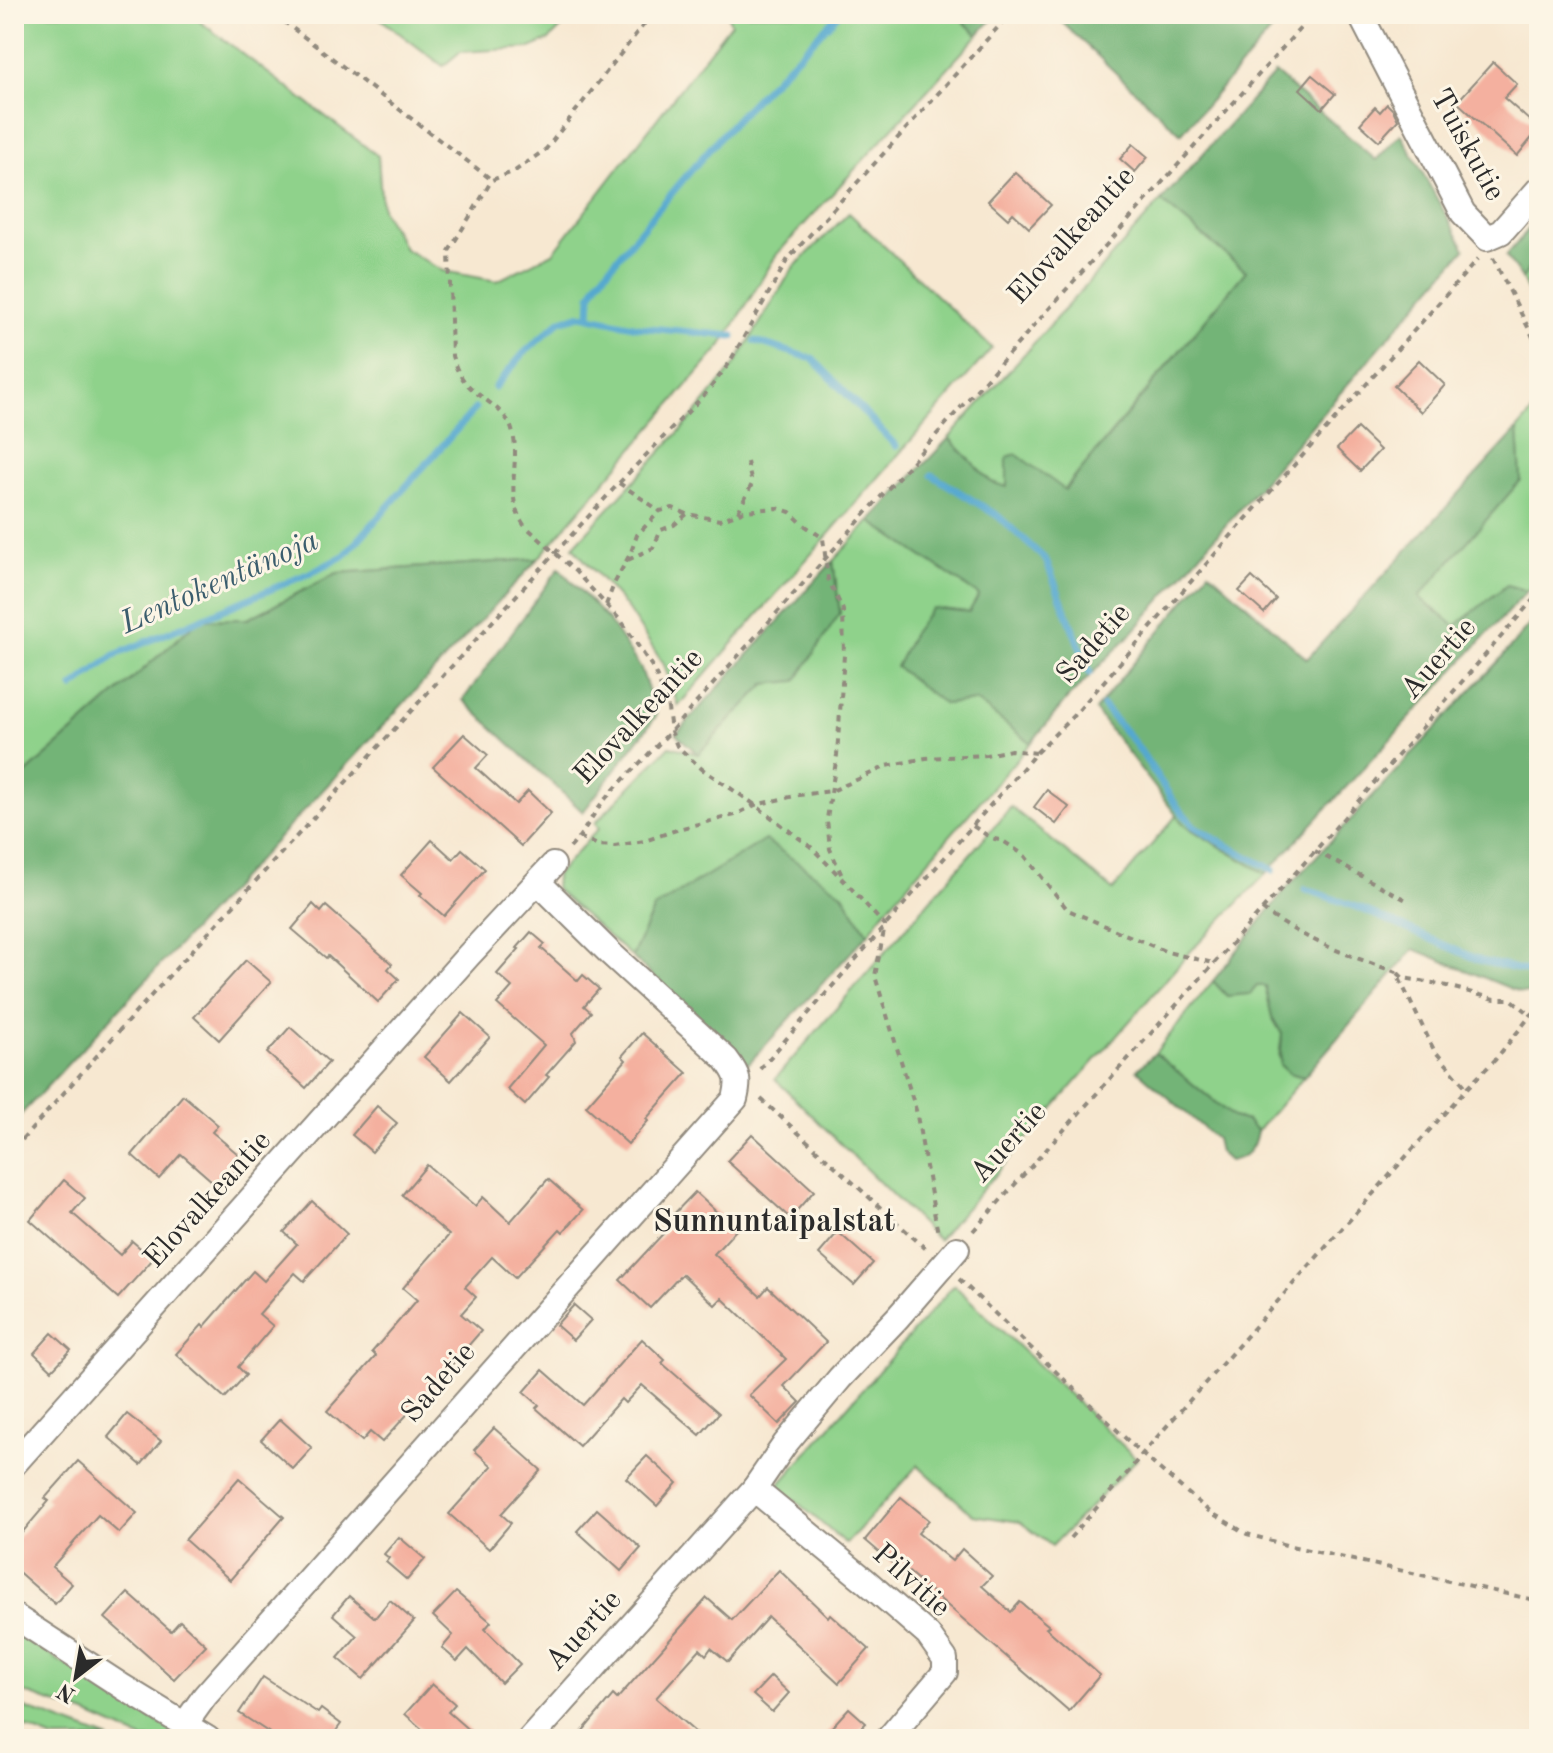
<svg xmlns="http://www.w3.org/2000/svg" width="1553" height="1753" font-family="'Old Standard TT',serif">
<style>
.green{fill:#8fd28b;stroke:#5d7e5b;stroke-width:2}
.forest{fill:#73b477;stroke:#4f7051;stroke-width:2}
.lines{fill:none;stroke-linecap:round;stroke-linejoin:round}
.stream{stroke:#54a8cf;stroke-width:7}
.building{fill:#f4b09f}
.street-casing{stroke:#918a7e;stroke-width:28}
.path{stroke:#918a7e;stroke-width:4;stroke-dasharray:6 6;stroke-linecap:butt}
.street{stroke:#fff;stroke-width:24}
.labels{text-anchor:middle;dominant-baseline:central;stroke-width:6;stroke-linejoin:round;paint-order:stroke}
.street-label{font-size:30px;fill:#2b2b2b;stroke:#fcf5e5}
.water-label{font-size:32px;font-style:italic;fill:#3b5d6d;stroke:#fcf5e5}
.neighbourhood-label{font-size:32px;font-weight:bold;fill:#2b2b2b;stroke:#fcf5e5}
</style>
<rect width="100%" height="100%" fill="#fcf5e5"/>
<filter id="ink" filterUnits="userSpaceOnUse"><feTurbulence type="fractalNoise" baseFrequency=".0125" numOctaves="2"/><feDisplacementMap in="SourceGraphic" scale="16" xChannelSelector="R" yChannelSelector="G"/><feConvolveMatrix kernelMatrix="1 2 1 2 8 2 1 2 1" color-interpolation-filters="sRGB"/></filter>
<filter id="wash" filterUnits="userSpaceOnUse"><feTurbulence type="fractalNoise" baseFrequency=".006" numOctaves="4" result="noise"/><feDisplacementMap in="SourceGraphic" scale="32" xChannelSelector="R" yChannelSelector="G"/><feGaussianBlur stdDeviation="1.8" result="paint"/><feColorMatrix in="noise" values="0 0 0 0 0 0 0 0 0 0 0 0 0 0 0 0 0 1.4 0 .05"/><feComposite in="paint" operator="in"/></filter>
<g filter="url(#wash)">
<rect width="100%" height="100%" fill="#f7e8d1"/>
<g class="green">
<path d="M14,14H190L378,156L382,210L405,249L443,271L497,281L553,253L731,23L727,14H955L978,35L777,254L722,345L538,559L337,573L248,619L199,620L14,784Z"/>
<path d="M374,14H575L549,40L530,48L460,52L443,66Z"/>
<path d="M1161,201L1246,271L1064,490L1007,487L991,482L949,438Z"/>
<path d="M849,213L992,348L678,706L664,665L626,607L573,547L691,419L734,366L793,268Z"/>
<path d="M1539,253V317L1522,279Z"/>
<path d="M1539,404V578L1527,591L1507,585L1455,627L1418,597L1521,480L1518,429Z"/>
<path d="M870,521L979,595L969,612L944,704L976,701L1031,743L887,908L868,934L842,893L654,908L632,957L555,889L556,875L599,828L595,823L670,746L698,754L765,684L840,613L833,561Z"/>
<path d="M1011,807L1113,890L1177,815L1184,825L1266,874L1191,951L938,1240L775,1079Z"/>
<path d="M1213,981L1227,996L1257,986H1265L1272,1017L1282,1034L1279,1057L1289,1073L1304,1077L1257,1131L1247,1121L1233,1117L1155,1053Z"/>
<path d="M954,1285L1137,1459L1052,1546L1020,1522L973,1515L918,1465L846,1544L778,1486Z"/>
<path d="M14,1633L184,1738L185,1739H143L86,1714L14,1689Z"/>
<path d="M14,1704L110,1739H54L14,1723Z"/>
</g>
<g class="forest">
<path d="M955,14H997L978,35Z"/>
<path d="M1053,14H1286L1181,134Z"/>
<path d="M1275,73L1376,160L1401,134L1465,249L1132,633L1067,699L1031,743L976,701L944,704L896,667L913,633L932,608L969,612L979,595L870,521L949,438L991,482L1007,487V457L1016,454L1065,490L1246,271L1161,201Z"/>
<path d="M1539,216V253L1522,279L1506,256Z"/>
<path d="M1518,429L1521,480L1419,597L1455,626L1507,585L1527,591L1266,874L1184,825L1095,710L1209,571L1307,659Z"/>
<path d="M538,559L14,1122V784L199,620L248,619L337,573Z"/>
<path d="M833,561L840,613L796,681L765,684L698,754L676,734Z"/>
<path d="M559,568L609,621L641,669L657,715L583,812L463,700Z"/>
<path d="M1539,613V995L1519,992L1414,949L1304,1077L1289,1073L1280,1065L1282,1034L1272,1017L1265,986H1257L1250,994L1227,996L1213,981L1286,889L1503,656Z"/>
<path d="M765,840L842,893L868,934L748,1064L632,957L654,908Z"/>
<path d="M1155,1053L1233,1117L1247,1121L1257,1131C1254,1149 1247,1158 1229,1161L1219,1152L1216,1139L1137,1070Z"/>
</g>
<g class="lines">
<g class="stream">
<path d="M590,316L591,295L600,279C644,227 686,174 732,124C766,86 804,52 838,14"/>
<path d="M755,341L813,359L896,446"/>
<path d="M495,387L524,353L560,321L581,315L638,327L733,336"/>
<path d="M932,475L998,516L1046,560L1090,673"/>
<path d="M73,687L115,655L317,570L345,555L475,409"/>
<path d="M1103,706L1137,746L1176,805L1194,826L1217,840L1273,870"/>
<path d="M1305,889L1357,907L1481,961L1539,974"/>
</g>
</g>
<g id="blocks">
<g class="building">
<path d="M1493,62L1517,84L1504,98L1539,129L1517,156L1457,102Z"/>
<path d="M1312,75L1335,94L1322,109L1300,89Z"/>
<path d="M1387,104L1393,110L1398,120L1379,141L1360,124L1375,107L1380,112Z"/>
<path d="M1133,144L1148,157L1135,172L1120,159Z"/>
<path d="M1015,172L1051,205L1029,228L1013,213L1008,219L988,201Z"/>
<path d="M1419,360L1445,385L1421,412L1394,386Z"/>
<path d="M1357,428L1380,450L1360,471L1337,449Z"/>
<path d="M1252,577L1276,599L1264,613L1239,591Z"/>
<path d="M464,734L488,755L476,768L516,804L528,791L551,813L521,846L433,767Z"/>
<path d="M1047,790L1069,807L1056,824L1034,807Z"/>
<path d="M432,840L453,859L462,849L485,869L444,916L420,895L422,893L401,875Z"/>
<path d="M313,904L321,912L326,906L392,964L388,969L399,979L378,1002L328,956L326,958L292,929Z"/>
<path d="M531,932L545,944L541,948L578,981L583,975L599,989L584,1006L591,1012L573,1033L576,1041L546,1075L549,1077L525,1105L507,1089L544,1045L497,1004L512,987L497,974L519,949L517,948Z"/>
<path d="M246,960L271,982L219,1040L194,1017Z"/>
<path d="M463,1013L490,1037L451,1081L424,1057Z"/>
<path d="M290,1027L329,1062L306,1088L267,1053Z"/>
<path d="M642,1033L687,1073L646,1119L648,1121L628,1144L586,1106L626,1060L622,1056Z"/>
<path d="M183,1095L218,1125L212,1132L245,1160L220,1188L181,1154L159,1179L132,1155Z"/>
<path d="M377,1106L397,1123L372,1152L352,1135Z"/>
<path d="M752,1134L814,1191L790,1218L727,1161Z"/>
<path d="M427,1165L475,1206L483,1197L510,1222L548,1179L583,1210L563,1232L560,1229L515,1278L492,1257L465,1287L476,1297L461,1314L481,1331L447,1370L450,1373L427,1400L423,1397L382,1442L370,1432L362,1441L327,1411L376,1356L372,1352L417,1300L403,1288L449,1235L402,1195Z"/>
<path d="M64,1180L85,1198L72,1213L120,1255L132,1241L153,1259L118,1298L30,1220Z"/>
<path d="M695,1192L736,1230L714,1254L760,1296L768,1287L826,1342L784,1386L800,1402L779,1424L749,1395L786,1359L722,1298L715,1305L682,1274L650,1308L620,1280L673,1223L669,1219Z"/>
<path d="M312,1201L347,1234L304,1281L295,1273L259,1314L273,1326L238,1367L246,1375L225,1398L176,1354L202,1325L204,1327L253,1271L264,1281L297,1244L284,1232Z"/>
<path d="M838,1232L873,1263L854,1285L819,1254Z"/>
<path d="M574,1305L591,1320L573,1340L556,1325Z"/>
<path d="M52,1333L71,1350L52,1370L34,1353Z"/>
<path d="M642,1339L665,1360L662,1363L719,1413L700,1435L642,1385L625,1403L621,1399L579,1446L536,1408L539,1405L524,1392L543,1370L583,1405Z"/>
<path d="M127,1414L161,1441L141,1465L108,1437Z"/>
<path d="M280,1419L312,1448L293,1469L261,1440Z"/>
<path d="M494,1428L541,1470L501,1514L511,1523L489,1549L449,1514L492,1466L474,1450Z"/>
<path d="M647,1456L677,1483L657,1506L626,1478Z"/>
<path d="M78,1461L137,1513L119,1533L98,1515L52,1567L72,1584L55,1604L14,1568V1542L49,1501L45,1498Z"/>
<path d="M239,1478L284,1517L230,1580L185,1540Z"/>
<path d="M901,1497L929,1520L918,1533L952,1561L962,1549L992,1576L982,1586L1011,1612L1020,1602L1049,1626L1046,1628L1100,1675L1069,1711L909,1572L906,1575L865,1540Z"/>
<path d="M597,1509L641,1548L621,1571L577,1531Z"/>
<path d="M399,1537L425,1559L407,1580L386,1562L389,1558L384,1554Z"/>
<path d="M779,1570L828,1617L830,1614L869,1649L839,1683L768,1617L728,1662L711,1648L706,1655L700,1649L656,1698L703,1739H576L613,1695L617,1699L707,1598L732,1620Z"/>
<path d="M456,1592L491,1622L485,1629L520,1664L501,1683L468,1649L457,1661L442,1648L453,1635L433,1616Z"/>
<path d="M128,1593L171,1631L180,1621L206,1645L174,1679L105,1618Z"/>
<path d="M349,1596L375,1618L390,1600L414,1621L363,1679L338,1658L357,1636L333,1615Z"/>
<path d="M771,1676L789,1693L772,1712L753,1695Z"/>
<path d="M263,1677L318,1713L321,1709L341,1724L330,1739H279L239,1713Z"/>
<path d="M432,1684L455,1704L448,1712L479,1739H433L405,1714Z"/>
<path d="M849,1708L866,1723L851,1739H821Z"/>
</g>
</g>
</g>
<g filter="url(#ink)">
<use href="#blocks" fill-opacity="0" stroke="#918a7e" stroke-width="2"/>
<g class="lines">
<defs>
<g id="street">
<path d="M1360,14L1463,213L1487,238L1501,232L1539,189"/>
<path d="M14,1464L468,956L553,865"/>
<path d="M754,1489L867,1582L928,1635L945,1659V1672L888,1739"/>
<path d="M14,1616L123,1687L208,1739"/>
<path d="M185,1724L205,1696L735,1099C740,1079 738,1075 726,1059L611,954L538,882"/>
<path d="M530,1739L754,1489L785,1444L840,1378L898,1317L957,1249"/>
</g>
</defs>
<use href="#street" class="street-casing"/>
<g class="path">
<path d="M274,14L492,180"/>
<path d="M652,14L546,149L515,171L492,180L449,251L452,356C455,366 459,375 466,383C479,398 504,408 511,427C523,460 502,493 524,525L575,571L622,622L653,668L667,701L671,731L677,746L702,769L751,802L811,847L850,887L885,926L875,976L916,1110L938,1234"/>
<path d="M1493,258L1539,349"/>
<path d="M619,483L660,511"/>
<path d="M738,512L752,484L747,462"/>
<path d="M628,560L653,548L661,530L674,525L687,514"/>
<path d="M606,605L614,584L631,552L637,535L660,511L673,508L687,514L720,520L744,511L777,508L790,512L804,525L823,538L828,579L843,610L844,655L837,755L827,819L830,849L843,878"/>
<path d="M973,826L991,838L1003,841L1024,855L1068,910L1167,952L1213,963"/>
<path d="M579,837L598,845L615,846L645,841L682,828L735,815L755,805L799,795L832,791L887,766L926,758L986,755L1011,750L1036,753"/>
<path d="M570,848C585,832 593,812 608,796C628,774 650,753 671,731L1313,14"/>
<path d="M1315,851L1408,901"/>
<path d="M1262,909C1301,939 1350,956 1396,972L1434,1050L1466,1087"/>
<path d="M1398,973L1403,978L1439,984L1495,999H1511L1531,1015"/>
<path d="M760,1069L1036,753L1078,711L1229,538L1478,259"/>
<path d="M761,1099L926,1249"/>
<path d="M14,1149L117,1033L619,483L708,391L728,365L788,259L1010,14"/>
<path d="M973,1231L1315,851L1539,593"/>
<path d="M959,1279L1142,1454L1210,1512L1247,1534L1286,1545L1539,1601"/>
<path d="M1070,1538L1129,1471L1142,1454L1467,1088L1495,1060L1531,1015L1539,1009"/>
</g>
<use href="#street" class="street"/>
</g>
</g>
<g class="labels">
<g class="street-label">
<text transform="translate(1467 145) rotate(61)">Tuiskutie</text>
<text transform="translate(1072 236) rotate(-48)">Elovalkeantie</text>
<text transform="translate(1094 644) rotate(-49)">Sadetie</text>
<text transform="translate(1439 659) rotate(-49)">Auertie</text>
<text transform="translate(639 717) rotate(-47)">Elovalkeantie</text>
<text transform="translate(1009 1143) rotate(-48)">Auertie</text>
<text transform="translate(208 1200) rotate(-48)">Elovalkeantie</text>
<text transform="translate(439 1383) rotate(-49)">Sadetie</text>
<text transform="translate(911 1581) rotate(42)">Pilvitie</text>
<text transform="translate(584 1631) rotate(-48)">Auertie</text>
</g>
<g class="water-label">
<text transform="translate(220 583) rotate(-24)">Lentokentänoja</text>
</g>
<g class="neighbourhood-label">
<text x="774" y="1223">Sunnuntaipalstat</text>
</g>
</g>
<rect width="1553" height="1753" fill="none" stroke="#fcf5e5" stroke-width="48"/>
<g transform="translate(76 1677) rotate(211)" stroke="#fcf5e5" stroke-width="6" paint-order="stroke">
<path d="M0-6L14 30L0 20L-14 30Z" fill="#2b2b2b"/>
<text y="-12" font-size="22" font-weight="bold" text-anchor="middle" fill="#2b2b2b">N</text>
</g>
</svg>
